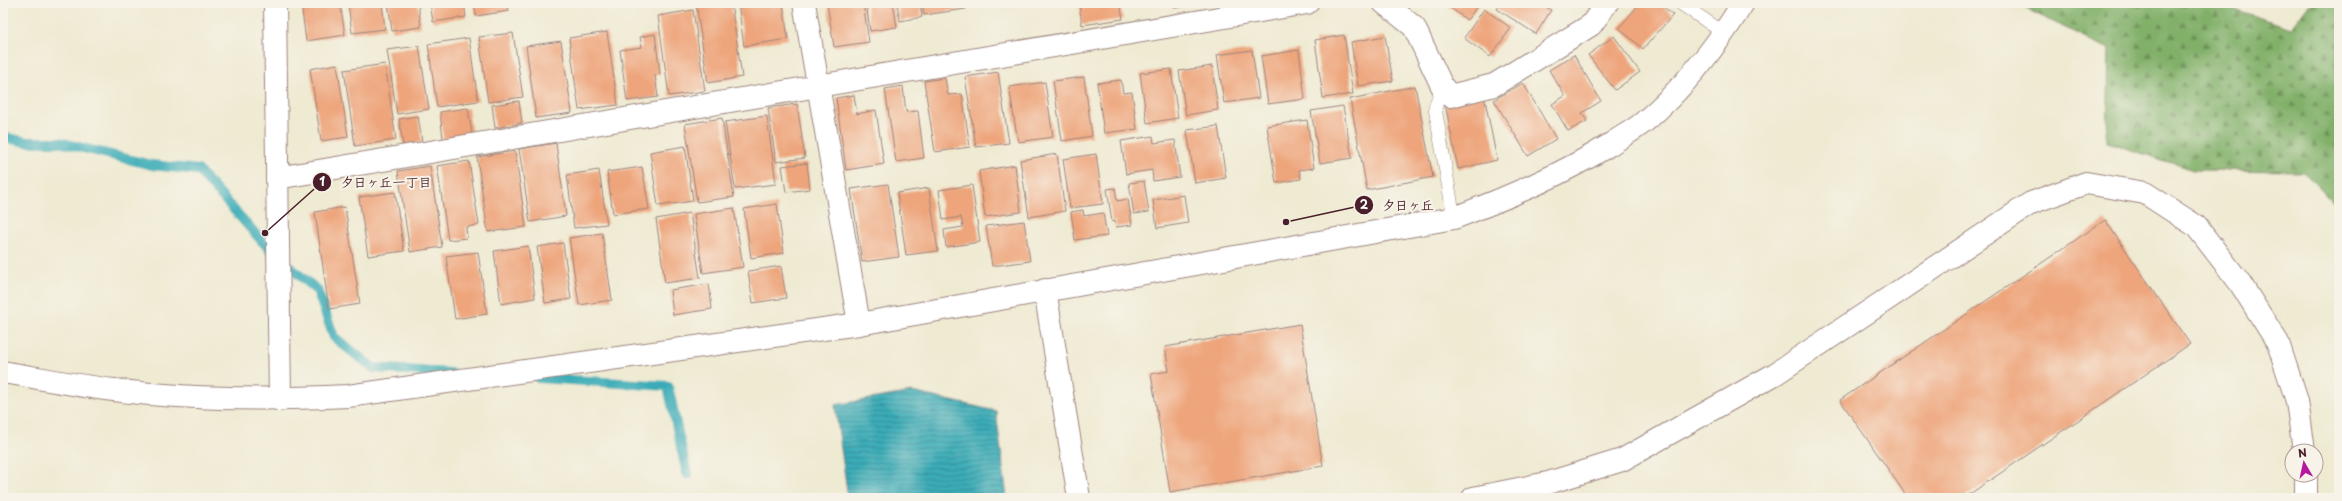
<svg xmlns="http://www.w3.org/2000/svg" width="2342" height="501" font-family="'Playpen Sans','Klee One',sans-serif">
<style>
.forest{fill:url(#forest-firs);stroke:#66684a}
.water{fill:url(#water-rules);stroke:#426671}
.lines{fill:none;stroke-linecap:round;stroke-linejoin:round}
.stream{stroke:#3bacb7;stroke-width:10}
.building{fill:#eea57c}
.service-casing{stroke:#9c847e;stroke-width:14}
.minor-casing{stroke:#9c847e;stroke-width:24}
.tertiary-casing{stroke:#9c847e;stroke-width:24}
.service{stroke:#fff;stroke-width:13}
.minor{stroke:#fff;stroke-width:22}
.tertiary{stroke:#fff;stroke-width:22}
.leader{fill:none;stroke:#4a1f2b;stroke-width:1.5}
.callout-dot{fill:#4a1f2b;stroke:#f7f3e8;stroke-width:1.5}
.mark-label{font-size:12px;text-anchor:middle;font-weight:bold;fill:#fff}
.callout-label{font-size:13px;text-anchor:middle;font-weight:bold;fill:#4a1f2b;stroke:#f7f3e8;stroke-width:4;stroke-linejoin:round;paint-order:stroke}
</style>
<defs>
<pattern id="forest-firs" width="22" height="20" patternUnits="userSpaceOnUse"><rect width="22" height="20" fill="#81b069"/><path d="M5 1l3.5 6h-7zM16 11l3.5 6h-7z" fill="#6c8f57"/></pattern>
<pattern id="water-rules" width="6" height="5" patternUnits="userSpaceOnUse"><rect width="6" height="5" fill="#3bacb7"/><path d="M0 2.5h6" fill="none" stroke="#348b95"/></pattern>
</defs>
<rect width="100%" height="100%" fill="#f7f3e8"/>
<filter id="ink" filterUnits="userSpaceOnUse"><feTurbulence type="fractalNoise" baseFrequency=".025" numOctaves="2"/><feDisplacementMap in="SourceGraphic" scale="8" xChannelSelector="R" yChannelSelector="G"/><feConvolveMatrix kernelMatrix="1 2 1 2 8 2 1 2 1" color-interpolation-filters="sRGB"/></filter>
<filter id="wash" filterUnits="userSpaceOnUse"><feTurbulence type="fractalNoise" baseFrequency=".012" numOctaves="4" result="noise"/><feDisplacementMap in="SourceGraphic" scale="16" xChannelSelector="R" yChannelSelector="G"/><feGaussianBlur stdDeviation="0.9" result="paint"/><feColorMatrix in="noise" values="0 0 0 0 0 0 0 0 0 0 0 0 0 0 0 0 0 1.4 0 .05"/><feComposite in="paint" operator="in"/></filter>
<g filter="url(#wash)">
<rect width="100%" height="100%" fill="#efead2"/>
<path class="forest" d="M2014,3H2215L2291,28L2310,3H2339V208L2304,171L2193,170L2107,142L2109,49Z"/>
<path class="water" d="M912,392L996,411L1007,498H848L835,405Z"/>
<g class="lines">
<g class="stream">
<path d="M3,137L27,142H59L152,165L198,170L271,251L317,290L334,337L373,368L451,373"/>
<path d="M538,378L668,386L687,474"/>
</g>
</g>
<g id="blocks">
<g class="building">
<path d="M301,3H340L345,35L306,41Z"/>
<path d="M348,3H382L385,29L352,33Z"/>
<path d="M388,3H418L421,27L392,31Z"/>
<path d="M430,3H464L466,17L433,22Z"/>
<path d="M474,3H508L509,11L476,16Z"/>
<path d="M696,3H731L742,77L708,83Z"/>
<path d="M738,3H783L788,39L744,46Z"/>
<path d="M827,3H863L869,42L834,47Z"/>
<path d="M866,3H893L897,27L870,31Z"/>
<path d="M897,3H920L922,17L900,21Z"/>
<path d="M922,3H965L966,9L924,15Z"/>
<path d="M1079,3H1120L1123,19L1082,25Z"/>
<path d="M1128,3H1154V4L1129,7Z"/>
<path d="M1173,3H1200V4L1174,8Z"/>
<path d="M1444,3H1480L1467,20Z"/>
<path d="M1500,3H1540L1551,10L1536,34L1497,9Z"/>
<path d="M1640,3H1659L1673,15L1643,49L1619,28Z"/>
<path d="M1484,9L1511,28L1490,57L1464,38Z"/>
<path d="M693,10L705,91L669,96L658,16Z"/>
<path d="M607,32L618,105L579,110L569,38Z"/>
<path d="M513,33L523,97L488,102L479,37Z"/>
<path d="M655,34L660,74L655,75L658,97L627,101L620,50L642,47L640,37Z"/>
<path d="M1344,35L1353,94L1323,98L1315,40Z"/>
<path d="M1385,36L1393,81L1358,86L1351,42Z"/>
<path d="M1614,36L1640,72L1615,90L1588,55Z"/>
<path d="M469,38L478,101L437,107L428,44Z"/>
<path d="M561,41L572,113L536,118L526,46Z"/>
<path d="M419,46L429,109L397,114L387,50Z"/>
<path d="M1252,50L1259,98L1224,103L1217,55Z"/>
<path d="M1299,50L1305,99L1268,104L1261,56Z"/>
<path d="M1574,55L1601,101L1582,113L1587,121L1568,131L1552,104L1565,96L1549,70Z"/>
<path d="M337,64L348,137L321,141L310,69Z"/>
<path d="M385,64L396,140L355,146L344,70Z"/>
<path d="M1212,66L1218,110L1186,115L1179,71Z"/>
<path d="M1171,69L1178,118L1147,123L1140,73Z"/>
<path d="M998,72L1009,143L976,147L965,77Z"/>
<path d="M1084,77L1092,136L1062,141L1053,81Z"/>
<path d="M945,78L948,95L962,94L970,147L935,152L924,81Z"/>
<path d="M1121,80L1123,93L1132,92L1137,129L1104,133L1097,83Z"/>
<path d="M1045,82L1053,137L1018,142L1009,87Z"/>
<path d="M1523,83L1556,139L1528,156L1494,100Z"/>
<path d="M903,86L906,112L918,111L924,158L896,162L885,89Z"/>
<path d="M1415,86L1433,177L1367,190L1350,99Z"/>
<path d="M854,95L857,114L876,110L884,164L846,170L836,98Z"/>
<path d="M1484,95L1497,160L1458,169L1445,103Z"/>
<path d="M519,101L522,123L495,128L492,105Z"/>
<path d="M797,104L805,158L776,162L768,108Z"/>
<path d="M1343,106L1352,158L1320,163L1311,111Z"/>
<path d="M468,108L472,135L443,139L440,112Z"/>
<path d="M418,116L422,142L403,145L399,119Z"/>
<path d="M767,116L776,184L735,189L725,122Z"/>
<path d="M722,118L734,197L697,202L685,124Z"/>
<path d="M1307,120L1314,168L1299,170L1301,179L1276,183L1267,126Z"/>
<path d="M1218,126L1226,178L1195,183L1187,130Z"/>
<path d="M1153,136L1154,143L1175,140L1180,177L1153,181L1152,170L1126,174L1121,141Z"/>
<path d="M556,143L566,216L530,222L519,149Z"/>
<path d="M685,146L693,201L658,206L650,152Z"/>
<path d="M515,151L526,227L488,232L477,157Z"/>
<path d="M1057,154L1065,211L1029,217L1020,160Z"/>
<path d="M1096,154L1103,204L1070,208L1063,159Z"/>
<path d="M469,161L479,225L466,227L467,238L448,240L437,166Z"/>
<path d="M807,163L810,189L786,192L782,166Z"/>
<path d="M1015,165L1021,212L985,217L979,171Z"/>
<path d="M430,166L442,247L410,252L398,171Z"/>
<path d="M642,167L649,209L613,214L607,172Z"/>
<path d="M599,170L607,224L574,228L567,175Z"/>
<path d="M1144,181L1149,212L1134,214L1129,183Z"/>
<path d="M888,184L899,257L862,262L851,189Z"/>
<path d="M972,185L980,242L946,247L944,230L963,227L961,217L943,220L939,190Z"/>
<path d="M929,188L938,251L906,255L897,193Z"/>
<path d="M1115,188L1117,201L1128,199L1132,225L1116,227L1115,221L1112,222L1107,189Z"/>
<path d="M395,192L404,251L368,256L359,197Z"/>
<path d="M1184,195L1188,223L1157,228L1153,200Z"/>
<path d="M777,204L784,253L751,258L744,209Z"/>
<path d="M345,207L360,304L329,309L315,212Z"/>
<path d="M734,208L743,267L703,273L694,214Z"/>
<path d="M1083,210L1084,216L1103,213L1107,236L1075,240L1071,212Z"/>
<path d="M690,213L700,278L665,283L656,219Z"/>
<path d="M2105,220L2190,344L1964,498H1908L1840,400Z"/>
<path d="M1024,221L1030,261L992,266L986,226Z"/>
<path d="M602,233L612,300L579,305L569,238Z"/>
<path d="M563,243L571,299L545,303L537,247Z"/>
<path d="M528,246L535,298L501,304L494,251Z"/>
<path d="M478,252L487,314L455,319L446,256Z"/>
<path d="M781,266L786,298L753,303L748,271Z"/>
<path d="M709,284L712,309L673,315L670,290Z"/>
<path d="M1300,324L1323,466L1170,492L1151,374L1169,371L1165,347Z"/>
</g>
</g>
</g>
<g filter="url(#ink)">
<use href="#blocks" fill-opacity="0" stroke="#9c847e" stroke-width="1"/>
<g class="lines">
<defs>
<g id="service">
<path d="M1680,3L1724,33"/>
<path d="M1442,86L1435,108L1454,218"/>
</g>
<g id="minor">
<path d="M275,3L280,400"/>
<path d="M804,3L859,324"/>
<path d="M1384,3L1414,27L1442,86L1450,96L1494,85L1591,25L1607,3"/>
<path d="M277,178L1307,3"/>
</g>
<g id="tertiary">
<path d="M1045,290L1079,498"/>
<path d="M3,372C40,378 77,386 114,390C192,400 270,400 348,396L859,324L1454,218C1509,197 1561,175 1611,144C1621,137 1634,130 1644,122C1683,89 1716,47 1743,3"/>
<path d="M2306,475V498"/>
<path d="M1473,498L1548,483L1622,460L1775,374L2031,203L2086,183L2145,193L2196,226L2240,283L2278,343L2297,401L2304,451"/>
</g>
</defs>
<use href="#service" class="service-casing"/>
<use href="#minor" class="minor-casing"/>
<use href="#tertiary" class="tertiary-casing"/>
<use href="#service" class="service"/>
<use href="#minor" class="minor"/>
<use href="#tertiary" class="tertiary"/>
</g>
</g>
<path class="leader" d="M265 233L322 182M1286 222L1364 205"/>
<g class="callout-dot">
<circle cx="265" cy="233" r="4"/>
<circle cx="1286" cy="222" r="4"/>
<circle cx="322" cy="182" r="10"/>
<circle cx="1364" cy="205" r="10"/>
</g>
<g class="mark-label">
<text x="322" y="186">1</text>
<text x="1364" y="209">2</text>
</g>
<g class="callout-label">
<text x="386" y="187">夕日ヶ丘一丁目</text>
<text x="1408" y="210">夕日ヶ丘</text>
</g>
<rect width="2342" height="501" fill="none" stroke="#f7f3e8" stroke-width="16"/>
<g transform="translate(2304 463) rotate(351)"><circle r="19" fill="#f7f3e8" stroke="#b29e9c"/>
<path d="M0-3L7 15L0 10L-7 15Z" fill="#b5179e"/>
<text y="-6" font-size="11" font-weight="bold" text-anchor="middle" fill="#4a1f2b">N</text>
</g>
</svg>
